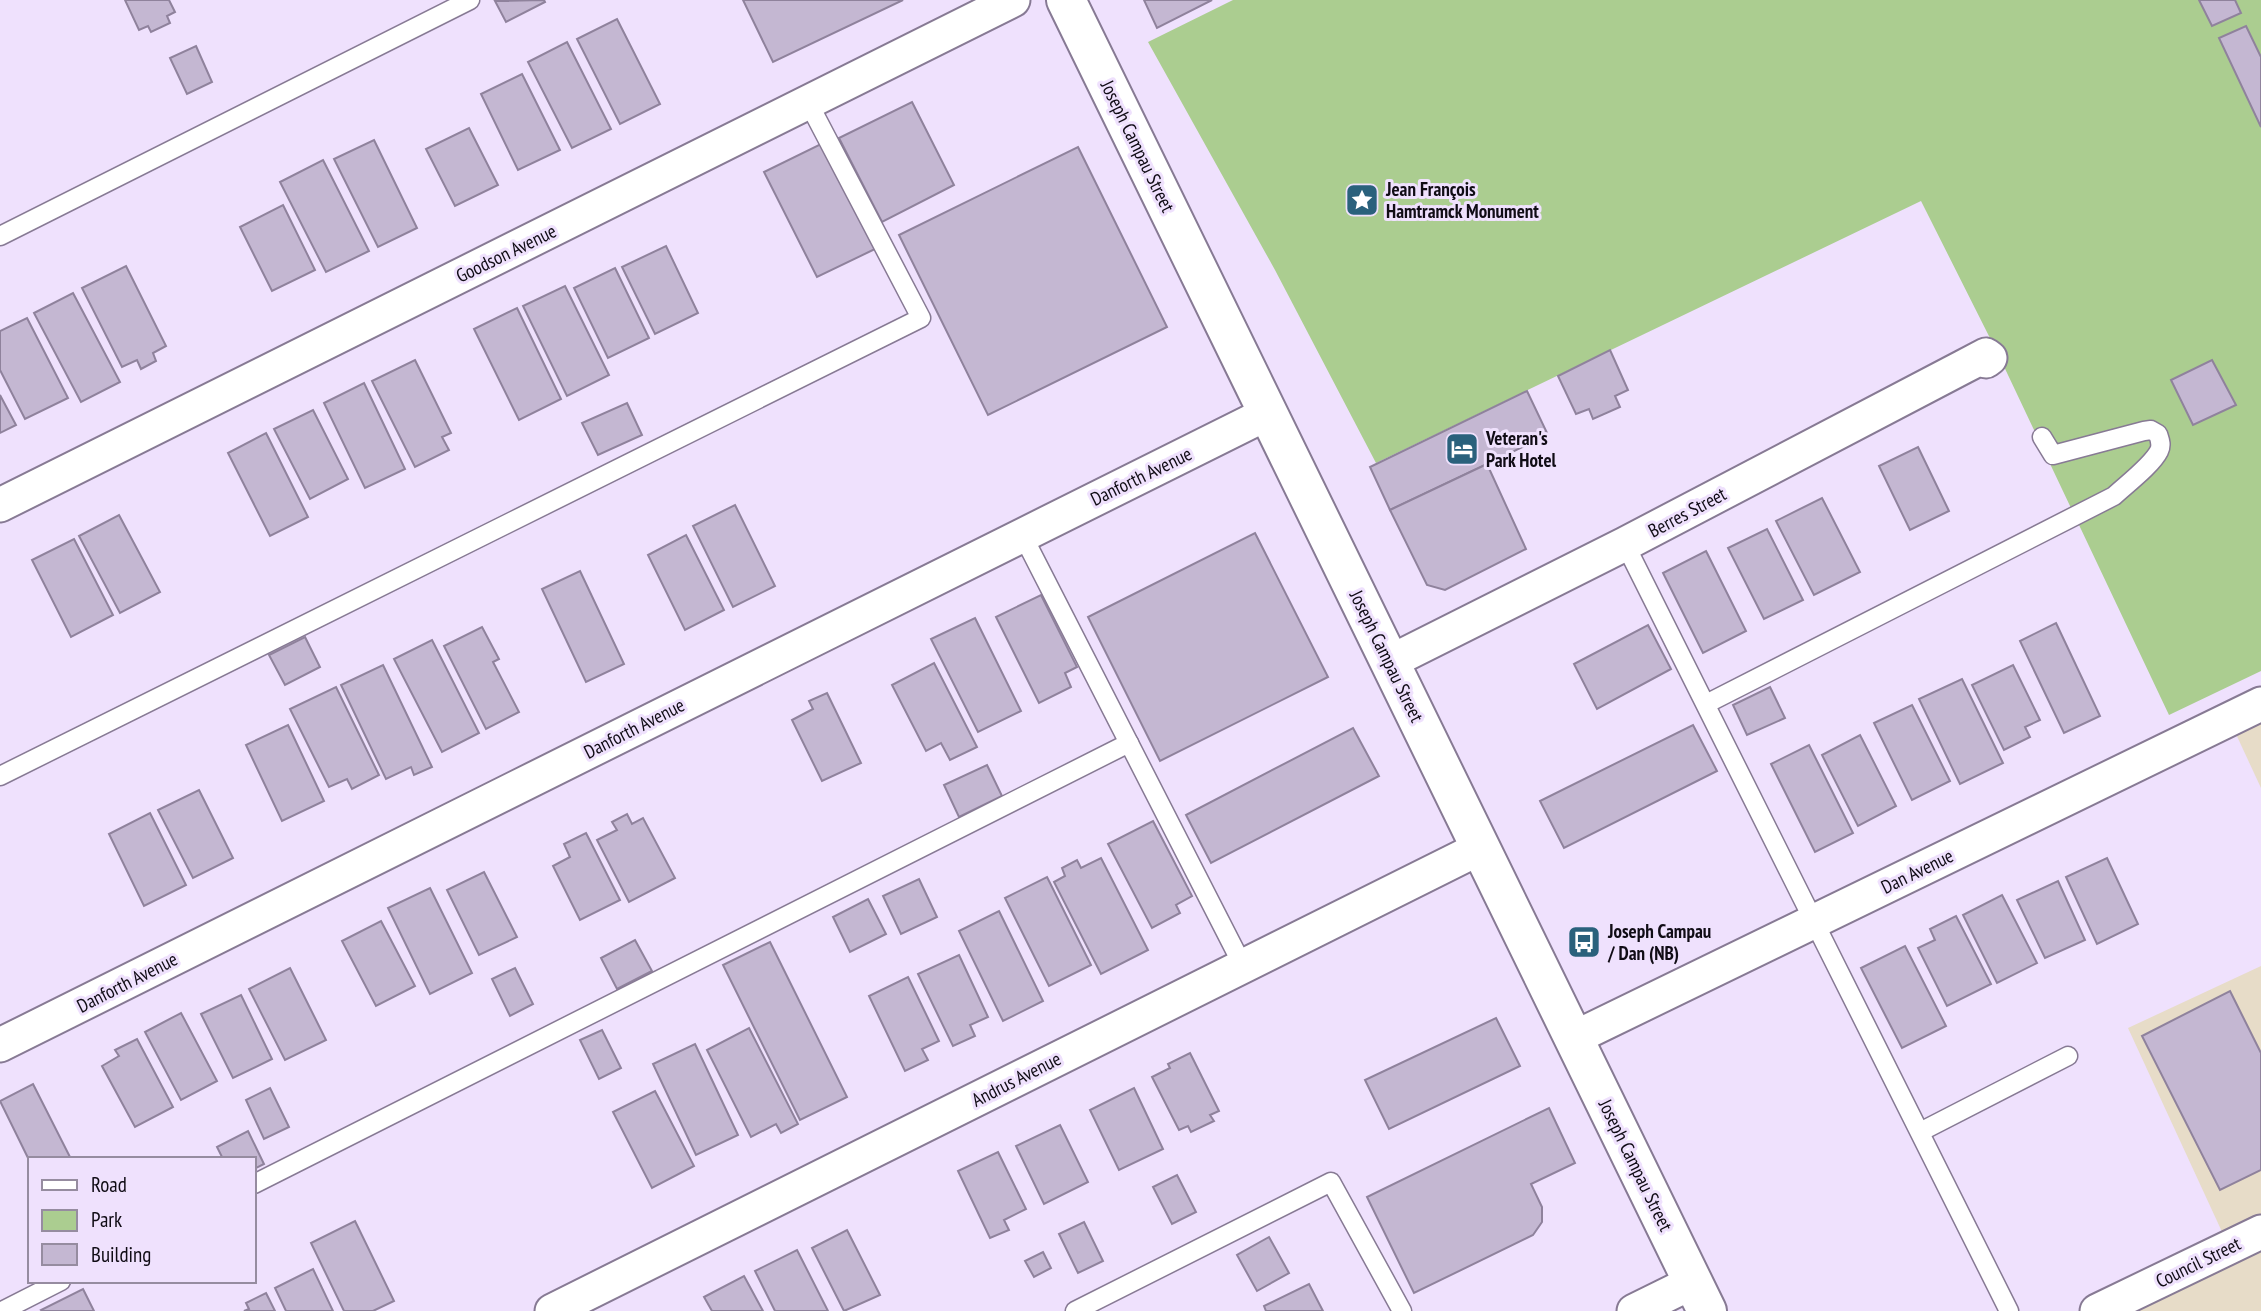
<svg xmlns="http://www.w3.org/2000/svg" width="2261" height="1311" font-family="'PT Sans Narrow',sans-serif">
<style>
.industrial{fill:#e7dcc8}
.green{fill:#abcd90}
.building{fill:#c4b7d2;stroke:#8f829c;stroke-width:2}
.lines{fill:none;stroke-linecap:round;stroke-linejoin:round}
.lane-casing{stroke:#877a94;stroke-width:21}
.street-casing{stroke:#877a94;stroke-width:37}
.secondary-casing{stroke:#877a94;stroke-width:42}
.lane{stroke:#fff;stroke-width:18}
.street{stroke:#fff;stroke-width:33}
.secondary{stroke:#fff;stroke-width:38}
.labels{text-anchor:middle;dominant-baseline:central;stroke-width:6;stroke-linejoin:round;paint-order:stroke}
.street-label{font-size:19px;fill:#100c15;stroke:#efe1fd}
.poi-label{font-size:19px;font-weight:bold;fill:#100c15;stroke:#efe1fd;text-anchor:start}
</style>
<rect width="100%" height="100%" fill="#efe1fd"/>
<g class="industrial">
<path d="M2261,704V788L2229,719Z"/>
<path d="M2261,966V1311H2097L2229,1247L2128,1028Z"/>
</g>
<path class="green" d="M1233,0H2261V671L2169,715L1999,356L1921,201L1376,463L1275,270L1148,42Z"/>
<g class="building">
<path d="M125,0H169L175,12L167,16L170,23L151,32L148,26L139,30Z"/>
<path d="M544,0L545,2L506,22L495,1Z"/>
<path d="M743,0H903L773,62Z"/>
<path d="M1144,0H1212L1157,28Z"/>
<path d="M2199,0H2235L2241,13L2212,26Z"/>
<path d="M617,19L660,104L620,124L577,39Z"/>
<path d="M2246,26L2261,57V127L2219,38Z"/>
<path d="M567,42L611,129L572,148L528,62Z"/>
<path d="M196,46L212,82L187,94L170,58Z"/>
<path d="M522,74L560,150L518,170L481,94Z"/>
<path d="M912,102L954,185L882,222L839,138Z"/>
<path d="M469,128L498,185L455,206L426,149Z"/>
<path d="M374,140L417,228L378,247L334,159Z"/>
<path d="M823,143L875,249L817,277L764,172Z"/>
<path d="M1078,147L1167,327L988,415L899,235Z"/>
<path d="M323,160L369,251L326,272L280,182Z"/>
<path d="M283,205L315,270L272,291L240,227Z"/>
<path d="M666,246L698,313L655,334L622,267Z"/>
<path d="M126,266L166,346L153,353L156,361L141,369L137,360L122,367L82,288Z"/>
<path d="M615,268L649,338L608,358L574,288Z"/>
<path d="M565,286L609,375L567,396L523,306Z"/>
<path d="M73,293L120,382L81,402L34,313Z"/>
<path d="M517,308L561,399L519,420L474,329Z"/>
<path d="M27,318L68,398L25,419L0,370V331Z"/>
<path d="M1610,350L1628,390L1615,396L1620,407L1593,419L1589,409L1576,414L1558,376Z"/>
<path d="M415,360L451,433L442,437L449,450L415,467L372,381Z"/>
<path d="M2212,360L2236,405L2193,425L2171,380Z"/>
<path d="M364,383L405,469L365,488L324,403Z"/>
<path d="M1527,391L1548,435L1390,510L1370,467Z"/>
<path d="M0,395L16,425L0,433Z"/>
<path d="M627,403L642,435L598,455L582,423Z"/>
<path d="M313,410L348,479L310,499L274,429Z"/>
<path d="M266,433L308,517L270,536L228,453Z"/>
<path d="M1918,447L1949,511L1910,530L1879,466Z"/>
<path d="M1487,464L1526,549L1445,590L1427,585L1390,510Z"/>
<path d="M1822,498L1860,572L1814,595L1776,521Z"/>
<path d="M735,505L775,586L733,607L693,526Z"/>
<path d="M119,515L160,592L120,613L79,536Z"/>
<path d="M1767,529L1803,600L1764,619L1728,548Z"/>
<path d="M1255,533L1328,677L1160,761L1088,617Z"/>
<path d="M686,535L724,610L685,630L648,555Z"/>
<path d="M74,539L113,615L71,637L32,560Z"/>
<path d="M1706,551L1746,631L1703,653L1663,573Z"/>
<path d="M580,571L624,664L586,682L542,589Z"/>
<path d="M1041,595L1077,667L1065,673L1071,687L1039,703L996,617Z"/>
<path d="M975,618L1021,711L978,732L931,639Z"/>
<path d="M2056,623L2100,716L2064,733L2020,641Z"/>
<path d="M1648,625L1671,669L1597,709L1574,664Z"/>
<path d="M482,627L499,659L493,662L519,712L486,729L444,646Z"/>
<path d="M305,637L320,667L285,685L269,655Z"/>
<path d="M432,640L479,733L442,752L394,659Z"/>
<path d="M934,663L977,747L950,760L941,743L926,751L892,685Z"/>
<path d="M383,665L432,767L414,775L411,767L386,779L341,685Z"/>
<path d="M2013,665L2040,720L2025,727L2030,737L2004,750L1972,685Z"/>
<path d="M1962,679L2003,763L1960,784L1919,699Z"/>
<path d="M336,687L379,775L352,789L347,779L329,787L290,709Z"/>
<path d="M1770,687L1785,718L1747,735L1733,705Z"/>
<path d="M827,693L861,763L822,781L792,720L813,709L809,701Z"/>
<path d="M1912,705L1950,781L1912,800L1874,723Z"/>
<path d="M288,725L324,801L282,821L246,745Z"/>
<path d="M1693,725L1717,771L1564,848L1540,801Z"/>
<path d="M1353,728L1379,776L1211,863L1186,815Z"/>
<path d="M1860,735L1896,806L1858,826L1822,755Z"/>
<path d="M1809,745L1853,833L1815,852L1771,764Z"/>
<path d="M987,765L1002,796L959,817L944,785Z"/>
<path d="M199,790L233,858L193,878L158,810Z"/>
<path d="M150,813L186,885L144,906L109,834Z"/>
<path d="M627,814L632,824L643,818L675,878L629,902L597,840L617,830L612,822Z"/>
<path d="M1153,821L1192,896L1176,905L1180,913L1152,928L1108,844Z"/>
<path d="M586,833L620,900L580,920L553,866L570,857L564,844Z"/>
<path d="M1101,858L1148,950L1101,974L1054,882L1065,876L1062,868L1077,860L1081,868Z"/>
<path d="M2107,858L2138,924L2097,944L2066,877Z"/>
<path d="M484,872L517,937L479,955L447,890Z"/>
<path d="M1047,877L1091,965L1049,986L1005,898Z"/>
<path d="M919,879L937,917L901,934L883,896Z"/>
<path d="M2058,881L2085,940L2045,958L2017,900Z"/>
<path d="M430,888L472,973L430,994L388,908Z"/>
<path d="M2002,895L2037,963L1997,983L1963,915Z"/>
<path d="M868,899L886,934L850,952L833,917Z"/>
<path d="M999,911L1043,1001L1003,1021L959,931Z"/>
<path d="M1956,916L1991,984L1947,1006L1918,948L1935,940L1930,929Z"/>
<path d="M381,921L415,986L376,1006L342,941Z"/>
<path d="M635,940L652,971L617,989L601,958Z"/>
<path d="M770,942L847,1097L800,1120L723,965Z"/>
<path d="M1905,946L1946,1026L1902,1048L1861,968Z"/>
<path d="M959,955L988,1017L970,1025L975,1036L953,1046L918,974Z"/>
<path d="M290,968L326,1040L285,1060L249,989Z"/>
<path d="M515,968L533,1004L510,1016L492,979Z"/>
<path d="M908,977L939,1041L922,1049L928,1060L905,1071L869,996Z"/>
<path d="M2230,991L2261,1053V1170L2220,1190L2142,1036Z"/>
<path d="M241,995L272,1059L233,1078L201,1014Z"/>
<path d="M181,1013L217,1081L181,1100L145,1032Z"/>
<path d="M1496,1018L1520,1066L1389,1129L1365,1080Z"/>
<path d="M749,1028L798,1124L781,1133L776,1124L751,1137L707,1050Z"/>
<path d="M602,1030L621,1068L599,1079L580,1040Z"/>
<path d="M137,1039L173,1107L135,1127L102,1066L119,1056L115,1050Z"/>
<path d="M695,1044L738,1135L696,1155L653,1064Z"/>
<path d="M1190,1053L1219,1111L1210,1115L1214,1121L1191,1132L1188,1126L1179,1130L1152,1077L1170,1068L1168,1064Z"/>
<path d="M33,1084L71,1159H30V1162L0,1101Z"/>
<path d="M270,1088L289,1127L264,1139L246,1100Z"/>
<path d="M1134,1088L1163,1149L1119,1170L1090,1110Z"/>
<path d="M655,1091L694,1166L652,1188L613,1112Z"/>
<path d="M1549,1108L1575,1163L1531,1184L1542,1207V1222L1533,1235L1414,1293L1367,1197Z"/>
<path d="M1060,1125L1088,1182L1044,1204L1016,1146Z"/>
<path d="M248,1131L264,1164L254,1169V1159H223L217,1147Z"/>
<path d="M998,1152L1026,1209L1004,1220L1009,1230L990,1238L958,1171Z"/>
<path d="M1177,1175L1196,1212L1172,1224L1153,1187Z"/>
<path d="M355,1221L394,1301L373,1311H344L311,1243Z"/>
<path d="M1084,1222L1103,1261L1078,1273L1059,1234Z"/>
<path d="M847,1230L880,1295L844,1311L812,1248Z"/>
<path d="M1269,1237L1289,1273L1257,1291L1237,1255Z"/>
<path d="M797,1250L828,1311H775L755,1271Z"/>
<path d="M1043,1252L1051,1268L1034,1277L1025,1261Z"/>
<path d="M313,1269L333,1311H286L275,1288Z"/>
<path d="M744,1276L763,1311H712L704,1297Z"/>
<path d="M1309,1284L1323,1311H1266L1264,1306Z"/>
<path d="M83,1289L94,1311H42L41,1310Z"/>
<path d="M266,1293L275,1311H244L249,1309L246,1303Z"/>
</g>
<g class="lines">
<defs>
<g id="lane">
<path d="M0,236L470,0"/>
<path d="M1022,534L1243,966"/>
<path d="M1625,544L2009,1311"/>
<path d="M1706,704L2114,496C2127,484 2152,465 2159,451C2162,445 2160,440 2158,434L2151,430L2144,431L2053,455L2042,437"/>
<path d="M0,776L921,318L808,102"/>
<path d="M1920,1132L2068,1056"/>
<path d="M254,1184L1129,743"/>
<path d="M2,1311L61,1281"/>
<path d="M1075,1311L1331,1182L1402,1311"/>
</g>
<g id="street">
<path d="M0,505L1013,0"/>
<path d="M1390,662L1625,544L1963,367L1986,355L1990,358L1986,361L1981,358"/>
<path d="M1574,1038L2261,704"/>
<path d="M0,1045L1268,413"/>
<path d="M552,1311L1480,848"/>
<path d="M1634,1311L1693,1282"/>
<path d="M2097,1311L2261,1232"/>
</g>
<path id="secondary" d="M1066,0L1707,1311"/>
</defs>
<use href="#lane" class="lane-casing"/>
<use href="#street" class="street-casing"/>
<use href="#secondary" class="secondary-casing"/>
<use href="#lane" class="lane"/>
<use href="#street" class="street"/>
<use href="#secondary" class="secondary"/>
</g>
<defs>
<symbol id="sight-square" viewBox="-11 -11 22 22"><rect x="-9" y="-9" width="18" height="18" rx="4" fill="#2a617c" stroke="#efe1fd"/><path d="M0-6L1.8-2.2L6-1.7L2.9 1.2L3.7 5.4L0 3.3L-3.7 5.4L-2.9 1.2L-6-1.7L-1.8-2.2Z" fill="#fff"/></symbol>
<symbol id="hotel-square" viewBox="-11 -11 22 22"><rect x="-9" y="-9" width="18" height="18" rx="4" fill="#2a617c" stroke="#efe1fd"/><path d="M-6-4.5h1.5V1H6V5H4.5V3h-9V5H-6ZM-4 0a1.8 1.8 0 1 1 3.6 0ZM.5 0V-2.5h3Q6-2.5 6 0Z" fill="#fff"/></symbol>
<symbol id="bus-square" viewBox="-11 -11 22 22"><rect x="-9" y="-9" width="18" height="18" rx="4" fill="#2a617c" stroke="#efe1fd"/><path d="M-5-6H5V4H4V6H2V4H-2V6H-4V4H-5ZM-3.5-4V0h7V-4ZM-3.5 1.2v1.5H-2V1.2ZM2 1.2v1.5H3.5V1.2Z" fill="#fff"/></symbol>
</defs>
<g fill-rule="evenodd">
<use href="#sight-square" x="1343" y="181" width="38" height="38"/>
<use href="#hotel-square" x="1443" y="430" width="38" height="38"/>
<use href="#bus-square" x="1565" y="923" width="38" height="38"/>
</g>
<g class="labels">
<g class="street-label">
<text transform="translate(1138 146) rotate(64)">Joseph Campau Street</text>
<text transform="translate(506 253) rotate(-26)">Goodson Avenue</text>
<text transform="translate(1141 476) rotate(-26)">Danforth Avenue</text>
<text transform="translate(1687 512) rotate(-28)">Berres Street</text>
<text transform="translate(1387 656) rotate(64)">Joseph Campau Street</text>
<text transform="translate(634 728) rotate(-27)">Danforth Avenue</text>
<text transform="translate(1917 871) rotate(-26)">Dan Avenue</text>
<text transform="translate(127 982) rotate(-27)">Danforth Avenue</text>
<text transform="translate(1016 1079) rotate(-27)">Andrus Avenue</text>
<text transform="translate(1636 1165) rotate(64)">Joseph Campau Street</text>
<text transform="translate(2198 1262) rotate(-26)">Council Street</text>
</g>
<g class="poi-label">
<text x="1386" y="189">Jean François<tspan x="1386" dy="22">Hamtramck Monument</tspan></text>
<text x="1486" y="438">Veteran's<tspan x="1486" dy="22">Park Hotel</tspan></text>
<text x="1608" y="931">Joseph Campau<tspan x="1608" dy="22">/ Dan (NB)</tspan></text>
</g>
</g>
<rect x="28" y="1157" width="228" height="126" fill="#efe1fd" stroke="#968ca0" stroke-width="2"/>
<rect x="42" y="1180" width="35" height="10" fill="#ffffff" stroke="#968ca0" stroke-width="2"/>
<text x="91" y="1192" font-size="21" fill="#100c15">Road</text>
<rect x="42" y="1210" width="35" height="21" fill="#abcd90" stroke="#968ca0" stroke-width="2"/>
<text x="91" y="1227" font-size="21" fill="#100c15">Park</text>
<rect x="42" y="1244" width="35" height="21" fill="#c4b7d2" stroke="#968ca0" stroke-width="2"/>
<text x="91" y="1262" font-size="21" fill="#100c15">Building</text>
</svg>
